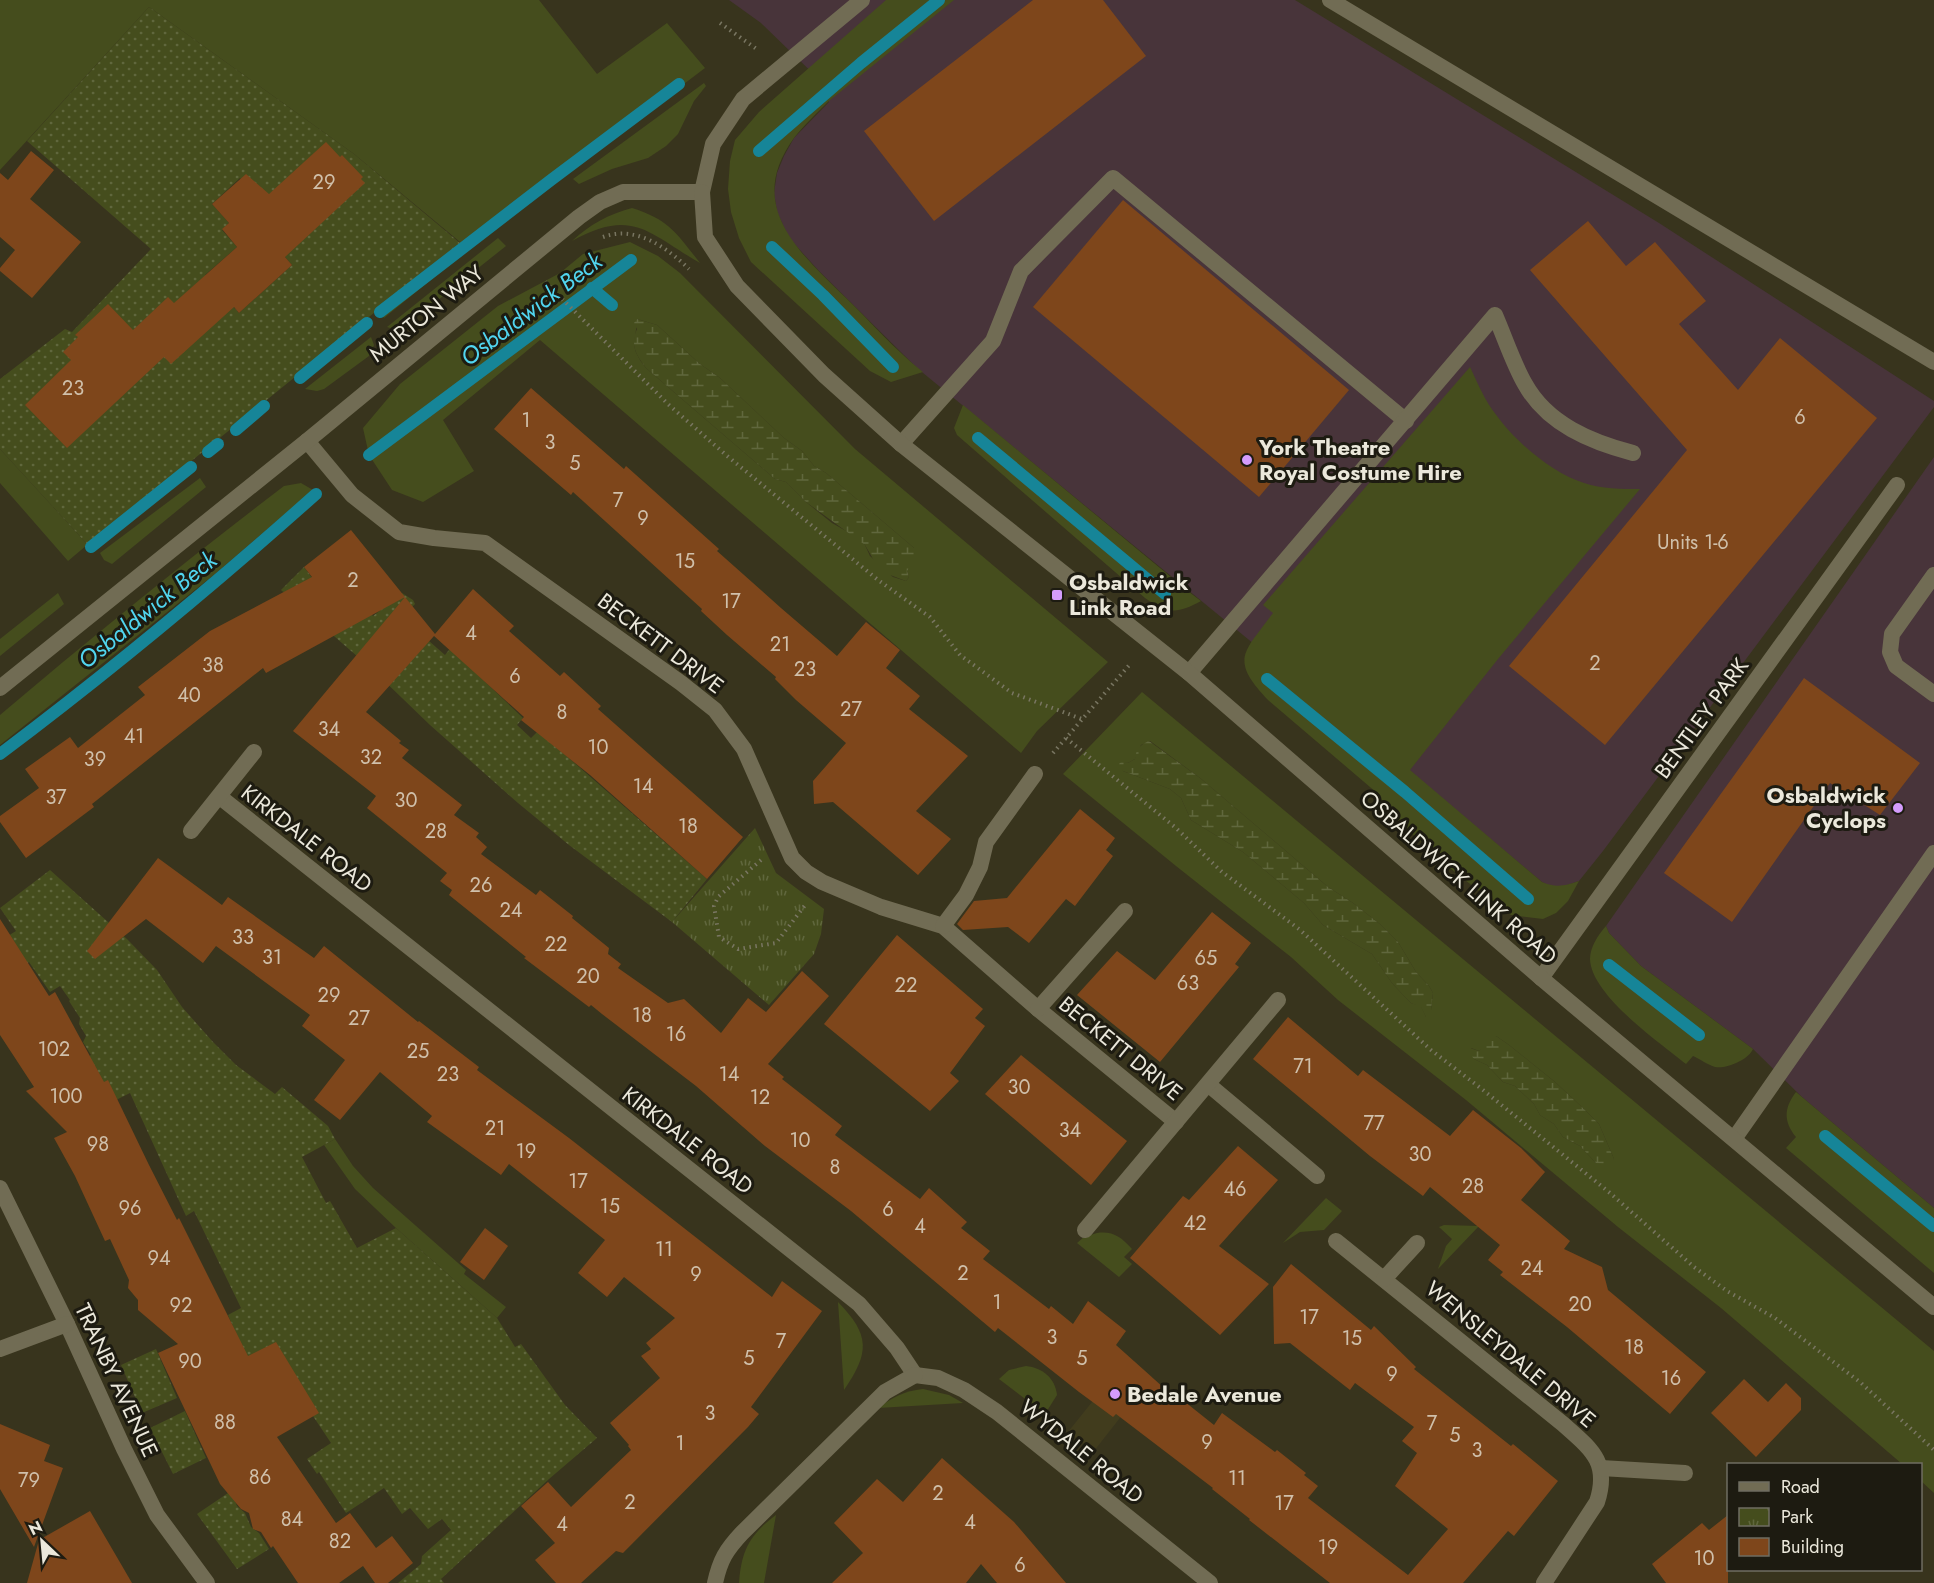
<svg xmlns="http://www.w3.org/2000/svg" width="1934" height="1583" font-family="Jost,sans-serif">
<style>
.commercial{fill:#48343a}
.built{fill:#413c1d}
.grass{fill:#454d1d;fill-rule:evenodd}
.wetland{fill:url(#wetland-marsh)}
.park{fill:url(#park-tufts)}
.garden{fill:url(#garden-dots);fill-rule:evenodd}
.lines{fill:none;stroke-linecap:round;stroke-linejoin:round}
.stream{stroke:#168598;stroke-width:12}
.building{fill:#7e461b}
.path{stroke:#797662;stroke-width:4;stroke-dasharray:1.5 4.5;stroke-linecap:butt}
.service{stroke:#716c54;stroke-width:16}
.minor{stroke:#716c54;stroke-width:16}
.tertiary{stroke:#716c54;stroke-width:16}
.poi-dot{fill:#d49cfc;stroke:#1d1b11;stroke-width:2}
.labels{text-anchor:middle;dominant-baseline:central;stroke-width:6;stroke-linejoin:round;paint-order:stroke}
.number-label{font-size:20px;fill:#d0c0ab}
.street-label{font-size:22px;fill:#ebe8db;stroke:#1d1b11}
.poi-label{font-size:22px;font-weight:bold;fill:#ebe8db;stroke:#1d1b11;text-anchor:start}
.water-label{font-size:24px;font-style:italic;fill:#51d5ef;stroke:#1d1b11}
</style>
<defs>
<pattern id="wetland-marsh" width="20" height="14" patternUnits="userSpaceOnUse" patternTransform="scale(1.5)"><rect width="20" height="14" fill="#454d1d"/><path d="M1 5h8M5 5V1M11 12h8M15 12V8" fill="none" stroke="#60673d"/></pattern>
<pattern id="park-tufts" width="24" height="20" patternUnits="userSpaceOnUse" patternTransform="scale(1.5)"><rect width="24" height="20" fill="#454d1d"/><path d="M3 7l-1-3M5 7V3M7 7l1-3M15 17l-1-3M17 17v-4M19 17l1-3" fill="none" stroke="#60673d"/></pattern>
<pattern id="garden-dots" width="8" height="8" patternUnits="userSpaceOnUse" patternTransform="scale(1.5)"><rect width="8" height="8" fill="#454d1d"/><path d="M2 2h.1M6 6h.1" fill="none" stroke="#60673d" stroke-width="1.8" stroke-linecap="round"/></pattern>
</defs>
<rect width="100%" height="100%" fill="#38341d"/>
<g class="commercial">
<path d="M729,0H1295L1659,223L1934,401V407L1603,851L1579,881L1562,887H1552L1542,882L1409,771L917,368L819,271L789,238L777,212L774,193L777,173L784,156L794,138L829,102L827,87L761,23Z"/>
<path d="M1934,457V1208L1802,1097L1753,1049L1641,966L1609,933L1606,926Z"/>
</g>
<path class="built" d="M1134,1361L1152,1377L1094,1451L1068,1432L1092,1402L1122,1375Z"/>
<g class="grass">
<path d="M0,0H539L597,74L667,23L705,68L511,215L384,318L377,309L460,242L354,154L149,7L0,170Z"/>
<path d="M886,0H954L829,101C817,113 804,125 794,138C745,205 798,251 844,296C870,321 895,350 923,372L891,382L870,371L751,262L739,238L731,212L728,189L730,161L735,140L759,112Z"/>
<path d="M704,83L706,86L694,101L678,134L666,146L648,158L612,169L579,184L573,179Z"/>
<path d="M632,208C670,220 677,234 700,263C648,233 633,207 572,241C589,225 609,214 632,208Z"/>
<path d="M498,238L506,246L399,331L387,327Z"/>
<path d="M630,242L658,256L680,273L855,449L1108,662L1037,731L1021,753L540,340L443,420L474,471L423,502L392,490L369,455L363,428L400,384L498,306L560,273L583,254ZM637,319L657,325L700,364L720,378L784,438L802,451L814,466L826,473L914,548L907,571L909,577L906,581L893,577L870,556L865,545L855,536L832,523L806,502L786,482L775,479L646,368C628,345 636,344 637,319Z"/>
<path d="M364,319L371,327L303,381L297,374Z"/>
<path d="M371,337L374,345L369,356L324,389L317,391L305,389Z"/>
<path d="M1470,367C1478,384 1485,401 1497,416C1516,442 1553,474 1584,483C1602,489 1621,489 1640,489L1498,659L1410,770L1542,882C1556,888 1564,886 1579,881L1568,901L1556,913L1543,919L1511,915L1457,874L1374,800L1377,793L1268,700C1229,659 1244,653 1273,613L1263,605Z"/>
<path d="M963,405L1189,592L1201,601C1177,614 1168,614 1145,598L957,435L954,428Z"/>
<path d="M0,449L88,545L189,464L194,470L94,551L87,545L68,561L0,483Z"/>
<path d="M200,478L206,487L112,564L104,560L100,553Z"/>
<path d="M301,483L313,490L215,574L0,745V715C93,636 187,560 284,486Z"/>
<path d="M58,593L64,604L0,656V639Z"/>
<path d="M1142,692L1934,1351V1493L1921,1481L1920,1464H1902L1721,1308L1618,1227L1466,1100L1338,1000L1291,957L1176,866L1063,774ZM1150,741L1200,778L1328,887L1353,903L1381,925L1398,942L1416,972L1429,986L1433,993L1431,1010L1426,1017L1421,1006L1411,1003L1405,997L1392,983L1372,954L1323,925L1304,903L1243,852L1191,820L1181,798L1170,789L1123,771L1122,762L1128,763L1135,759L1141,745ZM1496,1036L1509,1045L1555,1082L1584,1109L1599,1124L1614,1159L1596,1163L1580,1146L1563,1137L1554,1124L1540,1115L1534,1104L1515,1086L1503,1082L1487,1065L1474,1059L1471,1048L1479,1051Z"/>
<path d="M1606,926L1609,933L1641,966L1753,1049C1748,1060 1727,1069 1715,1067C1708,1065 1700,1059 1693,1056L1686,1064C1660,1043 1591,995 1590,959C1590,947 1598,935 1606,926Z"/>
<path d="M1796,1092L1934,1208V1273L1786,1148L1796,1137C1783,1121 1784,1108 1796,1092Z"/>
<path d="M335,1139L353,1166L373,1188L466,1270L464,1274L506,1307L497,1318L396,1228L355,1189L324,1145Z"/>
<path d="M1326,1198L1342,1211L1324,1230L1300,1232L1283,1243Z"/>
<path d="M1444,1225L1479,1226L1438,1269L1446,1246L1452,1239L1439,1227Z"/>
<path d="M1097,1233C1113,1231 1121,1237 1132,1249L1124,1257L1132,1264L1119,1277L1077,1243L1084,1237Z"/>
<path d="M838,1302C870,1335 870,1352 844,1390Z"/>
<path d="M1026,1366C1043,1368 1055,1378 1057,1395L1045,1414L999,1379L1009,1370Z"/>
<path d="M923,1389L949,1395L963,1403L878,1408C893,1397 904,1391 923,1389Z"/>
<path d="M776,1515L764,1583H739C741,1551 750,1534 776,1515Z"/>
</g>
<g class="wetland">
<path d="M637,319L657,325L700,364L720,378L784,438L802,451L814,466L826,473L914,548L918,555L907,571L909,577L906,581L885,573L876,564L865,545L806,502L786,482L775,479L646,368C636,355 630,345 637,329L634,323Z"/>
<path d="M1149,741L1200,778L1328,887L1353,903L1381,925L1398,942L1416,972L1429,986L1433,993L1431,1010L1434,1018L1431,1020L1426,1017L1421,1007L1411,1003L1405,997L1392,983L1372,954L1323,925L1304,903L1243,852L1191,820L1181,798L1170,789L1123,771L1119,764L1122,761L1128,763L1135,759C1136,749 1140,745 1149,741Z"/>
<path d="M1496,1036L1509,1045L1555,1082L1584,1109L1599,1124L1614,1159L1609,1164L1596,1163L1580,1146L1563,1137L1554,1124L1540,1115L1534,1104L1515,1086L1503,1082L1487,1065L1474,1059L1468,1051L1470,1048L1479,1051L1490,1037Z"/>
</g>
<path class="park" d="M755,828L776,873L824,909L821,934L814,954L769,1005L672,922Z"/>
<g class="garden">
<path d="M149,7L354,154L460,243L88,545L0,449V379L65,329L72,332L151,249L27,141ZM240,178L274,215L260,228L292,265L239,313L205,275L237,247L222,230L229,223L212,204Z"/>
<path d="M304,567L345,622L366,608L373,616L402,593L413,600L415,604L368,651L429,641L445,655L452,646L481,678L523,718L517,725L531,738L538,731L707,879L672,922L569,845L518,803L430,725L373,670L281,590Z"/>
<path d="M50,870L127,939L157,970L182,1007L213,1042L236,1065L275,1094L282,1087L328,1126L335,1139L302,1157L326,1203L330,1201L357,1248L396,1228L497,1318L515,1347L521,1344L565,1405L597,1438L549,1479L441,1579L444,1583H398L421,1564L422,1556L451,1530L442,1519L428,1529L410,1508L402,1514L384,1488L346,1513L319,1472L317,1474L307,1459L331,1443L313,1416L255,1378L228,1315L241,1308L194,1211L186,1216L130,1093L104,1106L78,1063L91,1055L83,1042L86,1036L79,1024L80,1018L69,1001L70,1000L60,986L50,992L29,962L23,966L3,939L16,931L0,908Z"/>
<path d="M156,1349L177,1398L142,1413L121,1365Z"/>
<path d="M185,1411L206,1458L173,1474L150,1428Z"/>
<path d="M231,1491L237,1506L245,1513L251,1527L259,1533L269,1549L237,1569L197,1514Z"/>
</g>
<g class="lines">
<g class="stream">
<path d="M759,151L861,63L939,0"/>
<path d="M772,247L823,295L893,367"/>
<path d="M592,288L612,305"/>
<path d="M380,312L551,180L679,84"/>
<path d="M300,378L367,323"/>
<path d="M236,430L264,406"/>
<path d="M978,438L1165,594"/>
<path d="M208,452L218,444"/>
<path d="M369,455L631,260"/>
<path d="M91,547L191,467"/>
<path d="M1267,679L1405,792L1528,899"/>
<path d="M0,754C109,672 214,585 316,494"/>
<path d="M1609,965L1699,1035"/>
<path d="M1825,1136L1934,1226"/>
</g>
</g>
<g class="building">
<path d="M1033,0H1103L1146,56L934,221L864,131Z"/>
<path d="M326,142L340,157L342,155L363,177L361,179L365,183L285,257L292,265L239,313L234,307L171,364L164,357L67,448L25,405L71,360L63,352L78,337L75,335L108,304L133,330L168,297L174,303L237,247L222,229L229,223L212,204L246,174L269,194Z"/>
<path d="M31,151L54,170L30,199L81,242L32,298L0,271V268L15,250L0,237V173L8,180Z"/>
<path d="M1123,200L1349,390L1259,497L1033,307Z"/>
<path d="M1588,221L1626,266L1655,242L1706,301L1679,324L1738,390L1780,338L1877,418L1605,745L1509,666L1687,450L1530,270Z"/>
<path d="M531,388L624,469L626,466L719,549L717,551L781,608L837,656L866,622L900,650L886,668L920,696L909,709L968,756L916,811L951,839L918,875L833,802L814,804L813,781L846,743L796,700L775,679L776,677L727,635L701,611L702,609L573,492L571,495L494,429Z"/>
<path d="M351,530L405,597L266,673L263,668L92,804L94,807L26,858L0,822V816L39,788L25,769L70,737L78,748L145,695L138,687L210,631L312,577L304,567Z"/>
<path d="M473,589L514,626L509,631L560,676L564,672L601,706L598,709L743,837L707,879L590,775L521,720L524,717L434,636L366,712L401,741L399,743L409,750L402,758L462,805L454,815L479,833L476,837L487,847L481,854L536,895L540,890L573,916L572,918L609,948L608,954L621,964L618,968L668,1003L684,999L721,1033L748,998L766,1012L802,971L829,996L768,1064L784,1077L782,1079L842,1126L835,1135L920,1199L929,1188L967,1222L961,1228L990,1251L983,1259L1049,1309L1051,1306L1073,1324L1088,1301L1126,1331L1116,1345L1164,1388L1165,1386L1214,1425L1222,1413L1275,1452L1277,1450L1306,1473L1304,1475L1318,1486L1308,1498L1408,1575L1448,1529L1395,1486L1417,1453L1402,1441L1414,1427L1355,1383L1350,1390L1290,1343L1274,1344L1273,1287L1291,1264L1371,1330L1374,1326L1416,1367L1414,1369L1511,1446L1513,1444L1558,1481L1514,1536L1508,1531L1463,1583H1330L1249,1520L1250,1519L1212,1489L1213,1488L1116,1414L1113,1417L1079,1392L998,1328L995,1332L851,1211L765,1146L696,1086L602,1014L591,1005L589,1007L524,958L526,957L449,895L452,890L440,881L447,873L367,808L376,796L293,731L405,597L435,634Z"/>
<path d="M1804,678L1920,763L1880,815L1830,783L1732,922L1664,873Z"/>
<path d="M1080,809L1115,838L1106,850L1113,856L1075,906L1066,899L1029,943L1008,927L963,930L957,924L974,901L1007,898Z"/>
<path d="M158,858L222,905L228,897L314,958L324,946L418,1022L419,1021L479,1067L477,1070L569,1138L772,1297L782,1281L822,1311L751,1407L759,1414L748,1427L623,1553L616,1551L581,1583H556L535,1560L555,1543L521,1506L548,1482L571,1507L631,1450L628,1446L629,1445L610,1423L660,1378L641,1356L651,1349L646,1343L675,1318L624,1277L607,1297L578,1273L605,1240L509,1164L501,1175L427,1122L432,1116L380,1072L340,1120L314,1100L345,1060L302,1026L310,1015L216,946L203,963L146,919L95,959L87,951Z"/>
<path d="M1212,912L1251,943L1235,964L1239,967L1160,1062L1077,995L1117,951L1155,980Z"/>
<path d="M0,919L49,996L55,992L104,1082L108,1080L149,1165L177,1220L179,1218L248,1356L276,1342L319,1413L277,1437L336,1523L350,1513L376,1548L392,1536L413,1563L388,1583H375L363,1566L339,1583H298L273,1546L271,1548L261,1532L253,1529L249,1513L241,1509L220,1484L158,1353L178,1344L138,1310V1300L128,1288L129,1280L110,1239L105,1241L75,1176L54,1138L67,1132L26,1091L34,1087L0,1035Z"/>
<path d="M897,935L983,1009L975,1018L985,1026L950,1073L959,1081L930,1111L824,1024Z"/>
<path d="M1288,1017L1358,1076L1363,1070L1450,1136L1473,1110L1521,1148L1545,1172L1521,1200L1570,1241L1564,1249L1602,1267L1608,1290L1706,1372L1670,1414L1567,1327L1500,1275L1503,1272L1488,1260L1500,1245L1430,1187L1423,1196L1370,1156L1253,1059Z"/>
<path d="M1021,1055L1127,1141L1091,1185L985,1094Z"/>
<path d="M1238,1146L1278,1180L1219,1246L1269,1284L1220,1335L1130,1258L1183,1196L1189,1200Z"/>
<path d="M485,1228L508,1246L484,1280L460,1262Z"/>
<path d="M1744,1379L1768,1402L1786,1383L1801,1398V1410L1756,1457L1711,1413Z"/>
<path d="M0,1424L50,1445L44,1461L63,1468L34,1547L0,1489Z"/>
<path d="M942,1458L1014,1522L1066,1583H997L981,1564L966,1583H832L863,1553L834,1523L877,1479L903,1502Z"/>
<path d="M90,1511L132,1583H27L39,1540Z"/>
<path d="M1728,1515V1583H1666L1652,1564L1702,1523L1709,1530Z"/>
</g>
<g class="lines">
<g class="path">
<path d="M720,23L758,50"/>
<path d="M603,237C636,225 666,247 689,269"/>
<path d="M545,282L669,405L726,455L878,580L930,617L960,655L1012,693L1082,719"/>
<path d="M1066,738L1176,828L1222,872L1299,929L1431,1050L1483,1090L1610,1193L1694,1267L1727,1291L1775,1318L1860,1382L1934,1450"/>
<path d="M1053,753L1131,663"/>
<path d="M761,860L718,897L714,906L719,937L738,949L776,943L806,904"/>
</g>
<g class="service">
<path d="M1330,0L1934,362"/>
<path d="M901,444L993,341L1021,271L1113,178L1406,421"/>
<path d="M1934,575L1892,634L1890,652L1896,666L1934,694"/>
<path d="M1189,673L1495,315C1505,338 1513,363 1525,384C1547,424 1591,442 1633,453"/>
<path d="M1541,978L1897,485"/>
<path d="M1209,1085L1317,1176"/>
<path d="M1734,1139L1934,853"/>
</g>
<g class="minor">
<path d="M307,441L352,495L399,532L434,538L485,543L681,683L715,710L744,749L792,858L806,872L822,882L881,907L943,926L1038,1009L1176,1122"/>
<path d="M0,688L307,441L579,217L600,202L623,192H702L713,144L743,99L862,0"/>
<path d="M220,797L859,1304L897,1348L915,1375"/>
<path d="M191,831L254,752"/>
<path d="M943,926L966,895L980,867L986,842L1035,774"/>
<path d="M1038,1009L1125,911"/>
<path d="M0,1188L67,1324L124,1449L157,1515L207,1583"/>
<path d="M1085,1230L1278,1000"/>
<path d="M1336,1241L1563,1424C1591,1449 1610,1462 1597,1502L1544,1583"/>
<path d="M1384,1279L1417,1243"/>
<path d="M0,1349L67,1324"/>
<path d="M915,1375L938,1378L964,1390L997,1412L1210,1583"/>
<path d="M1601,1468L1685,1473"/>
<path d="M715,1583C720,1560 726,1550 742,1533L885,1392L915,1375"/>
</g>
<path class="tertiary" d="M702,192L705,237L737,286L824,375L901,444L1189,673L1541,978L1934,1307"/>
</g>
<g class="poi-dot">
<circle cx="1247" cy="460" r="6"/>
<rect x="1051" y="589" width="12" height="12" rx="3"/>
<circle cx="1898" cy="808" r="6"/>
<circle cx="1115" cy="1394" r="6"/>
</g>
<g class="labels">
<g class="number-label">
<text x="324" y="182">29</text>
<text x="73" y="388">23</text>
<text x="1800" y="417">6</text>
<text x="526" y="420">1</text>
<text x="550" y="442">3</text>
<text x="575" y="463">5</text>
<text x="618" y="500">7</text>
<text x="643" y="518">9</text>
<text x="1693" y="542">Units 1-6</text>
<text x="685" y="561">15</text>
<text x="353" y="580">2</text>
<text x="731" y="601">17</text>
<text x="471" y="633">4</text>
<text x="780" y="644">21</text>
<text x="1595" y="663">2</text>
<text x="213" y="665">38</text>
<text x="805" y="669">23</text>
<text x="515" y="676">6</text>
<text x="189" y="695">40</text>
<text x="851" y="709">27</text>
<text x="562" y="712">8</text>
<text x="329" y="729">34</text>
<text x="134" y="736">41</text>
<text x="598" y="747">10</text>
<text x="371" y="757">32</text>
<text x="95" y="759">39</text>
<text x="643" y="786">14</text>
<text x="56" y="797">37</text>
<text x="406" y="800">30</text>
<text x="688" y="826">18</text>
<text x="436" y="831">28</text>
<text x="481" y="885">26</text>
<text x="511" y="910">24</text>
<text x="243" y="937">33</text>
<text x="556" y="944">22</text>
<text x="272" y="957">31</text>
<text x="1206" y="958">65</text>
<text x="588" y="976">20</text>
<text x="1188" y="983">63</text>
<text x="906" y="985">22</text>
<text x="329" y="995">29</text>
<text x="642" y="1015">18</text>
<text x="359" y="1018">27</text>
<text x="676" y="1034">16</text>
<text x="54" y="1049">102</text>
<text x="418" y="1051">25</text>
<text x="1303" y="1066">71</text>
<text x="448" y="1074">23</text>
<text x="729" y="1074">14</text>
<text x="1019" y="1087">30</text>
<text x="66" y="1096">100</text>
<text x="760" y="1097">12</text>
<text x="1374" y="1123">77</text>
<text x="495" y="1128">21</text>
<text x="1070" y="1130">34</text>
<text x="800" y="1140">10</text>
<text x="98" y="1144">98</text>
<text x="526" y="1151">19</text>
<text x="1420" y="1154">30</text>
<text x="835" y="1167">8</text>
<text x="578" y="1181">17</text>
<text x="1473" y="1186">28</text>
<text x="1235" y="1189">46</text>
<text x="610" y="1206">15</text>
<text x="130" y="1208">96</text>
<text x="888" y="1209">6</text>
<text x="1195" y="1223">42</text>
<text x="920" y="1226">4</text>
<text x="664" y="1249">11</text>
<text x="159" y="1258">94</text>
<text x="1532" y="1268">24</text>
<text x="963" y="1273">2</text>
<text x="696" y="1274">9</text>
<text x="997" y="1302">1</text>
<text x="1580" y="1304">20</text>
<text x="181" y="1305">92</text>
<text x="1309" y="1317">17</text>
<text x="1052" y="1337">3</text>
<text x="1352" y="1338">15</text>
<text x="781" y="1341">7</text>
<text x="1634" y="1347">18</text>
<text x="749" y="1358">5</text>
<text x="1082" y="1358">5</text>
<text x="190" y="1361">90</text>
<text x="1392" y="1374">9</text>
<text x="1671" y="1378">16</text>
<text x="710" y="1413">3</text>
<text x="225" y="1422">88</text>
<text x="1432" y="1423">7</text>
<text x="1455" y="1435">5</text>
<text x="1207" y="1442">9</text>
<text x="680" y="1443">1</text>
<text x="1477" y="1450">3</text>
<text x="260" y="1477">86</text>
<text x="1237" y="1478">11</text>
<text x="29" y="1480">79</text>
<text x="938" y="1493">2</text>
<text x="630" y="1502">2</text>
<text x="1284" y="1503">17</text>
<text x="292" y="1519">84</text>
<text x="970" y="1522">4</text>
<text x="562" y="1524">4</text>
<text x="340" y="1541">82</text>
<text x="1328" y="1547">19</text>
<text x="1704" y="1558">10</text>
<text x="1020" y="1565">6</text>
</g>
<g class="street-label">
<text transform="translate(426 313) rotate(-39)">MURTON WAY</text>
<text transform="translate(661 643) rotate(37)">BECKETT DRIVE</text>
<text transform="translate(1701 718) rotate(-54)">BENTLEY PARK</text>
<text transform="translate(307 838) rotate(38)">KIRKDALE ROAD</text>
<text transform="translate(1459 877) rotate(41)">OSBALDWICK LINK ROAD</text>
<text transform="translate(1121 1048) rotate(39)">BECKETT DRIVE</text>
<text transform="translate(688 1140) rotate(38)">KIRKDALE ROAD</text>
<text transform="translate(1511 1354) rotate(40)">WENSLEYDALE DRIVE</text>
<text transform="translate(117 1380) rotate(65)">TRANBY AVENUE</text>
<text transform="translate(1082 1451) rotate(39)">WYDALE ROAD</text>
</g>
<g class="poi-label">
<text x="1259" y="447">York Theatre<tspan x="1259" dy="25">Royal Costume Hire</tspan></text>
<text x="1069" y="582">Osbaldwick<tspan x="1069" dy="25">Link Road</tspan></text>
<text x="1886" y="795" text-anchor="end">Osbaldwick<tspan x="1886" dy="25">Cyclops</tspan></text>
<text x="1127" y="1394">Bedale Avenue</text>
</g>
<g class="water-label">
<text transform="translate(531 309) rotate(-37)">Osbaldwick Beck</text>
<text transform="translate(147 610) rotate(-39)">Osbaldwick Beck</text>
</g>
</g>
<rect x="1727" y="1463" width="195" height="108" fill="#1d1b11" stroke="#6f6d62" stroke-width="1.5"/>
<rect x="1739" y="1482" width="30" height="9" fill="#716c54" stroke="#6f6d62" stroke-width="1.5"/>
<text x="1781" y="1493" font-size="18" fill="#ebe8db">Road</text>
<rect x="1739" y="1508" width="30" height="18" fill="url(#park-tufts)" stroke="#6f6d62" stroke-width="1.5"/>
<text x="1781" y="1523" font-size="18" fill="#ebe8db">Park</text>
<rect x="1739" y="1538" width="30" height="18" fill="#7e461b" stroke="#6f6d62" stroke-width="1.5"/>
<text x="1781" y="1553" font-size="18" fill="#ebe8db">Building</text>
<g transform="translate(42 1541) rotate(334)" stroke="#1d1b11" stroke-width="4.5" paint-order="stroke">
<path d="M0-4.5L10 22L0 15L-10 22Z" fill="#ebe8db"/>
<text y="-9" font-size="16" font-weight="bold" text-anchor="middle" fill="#ebe8db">N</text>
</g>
</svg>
